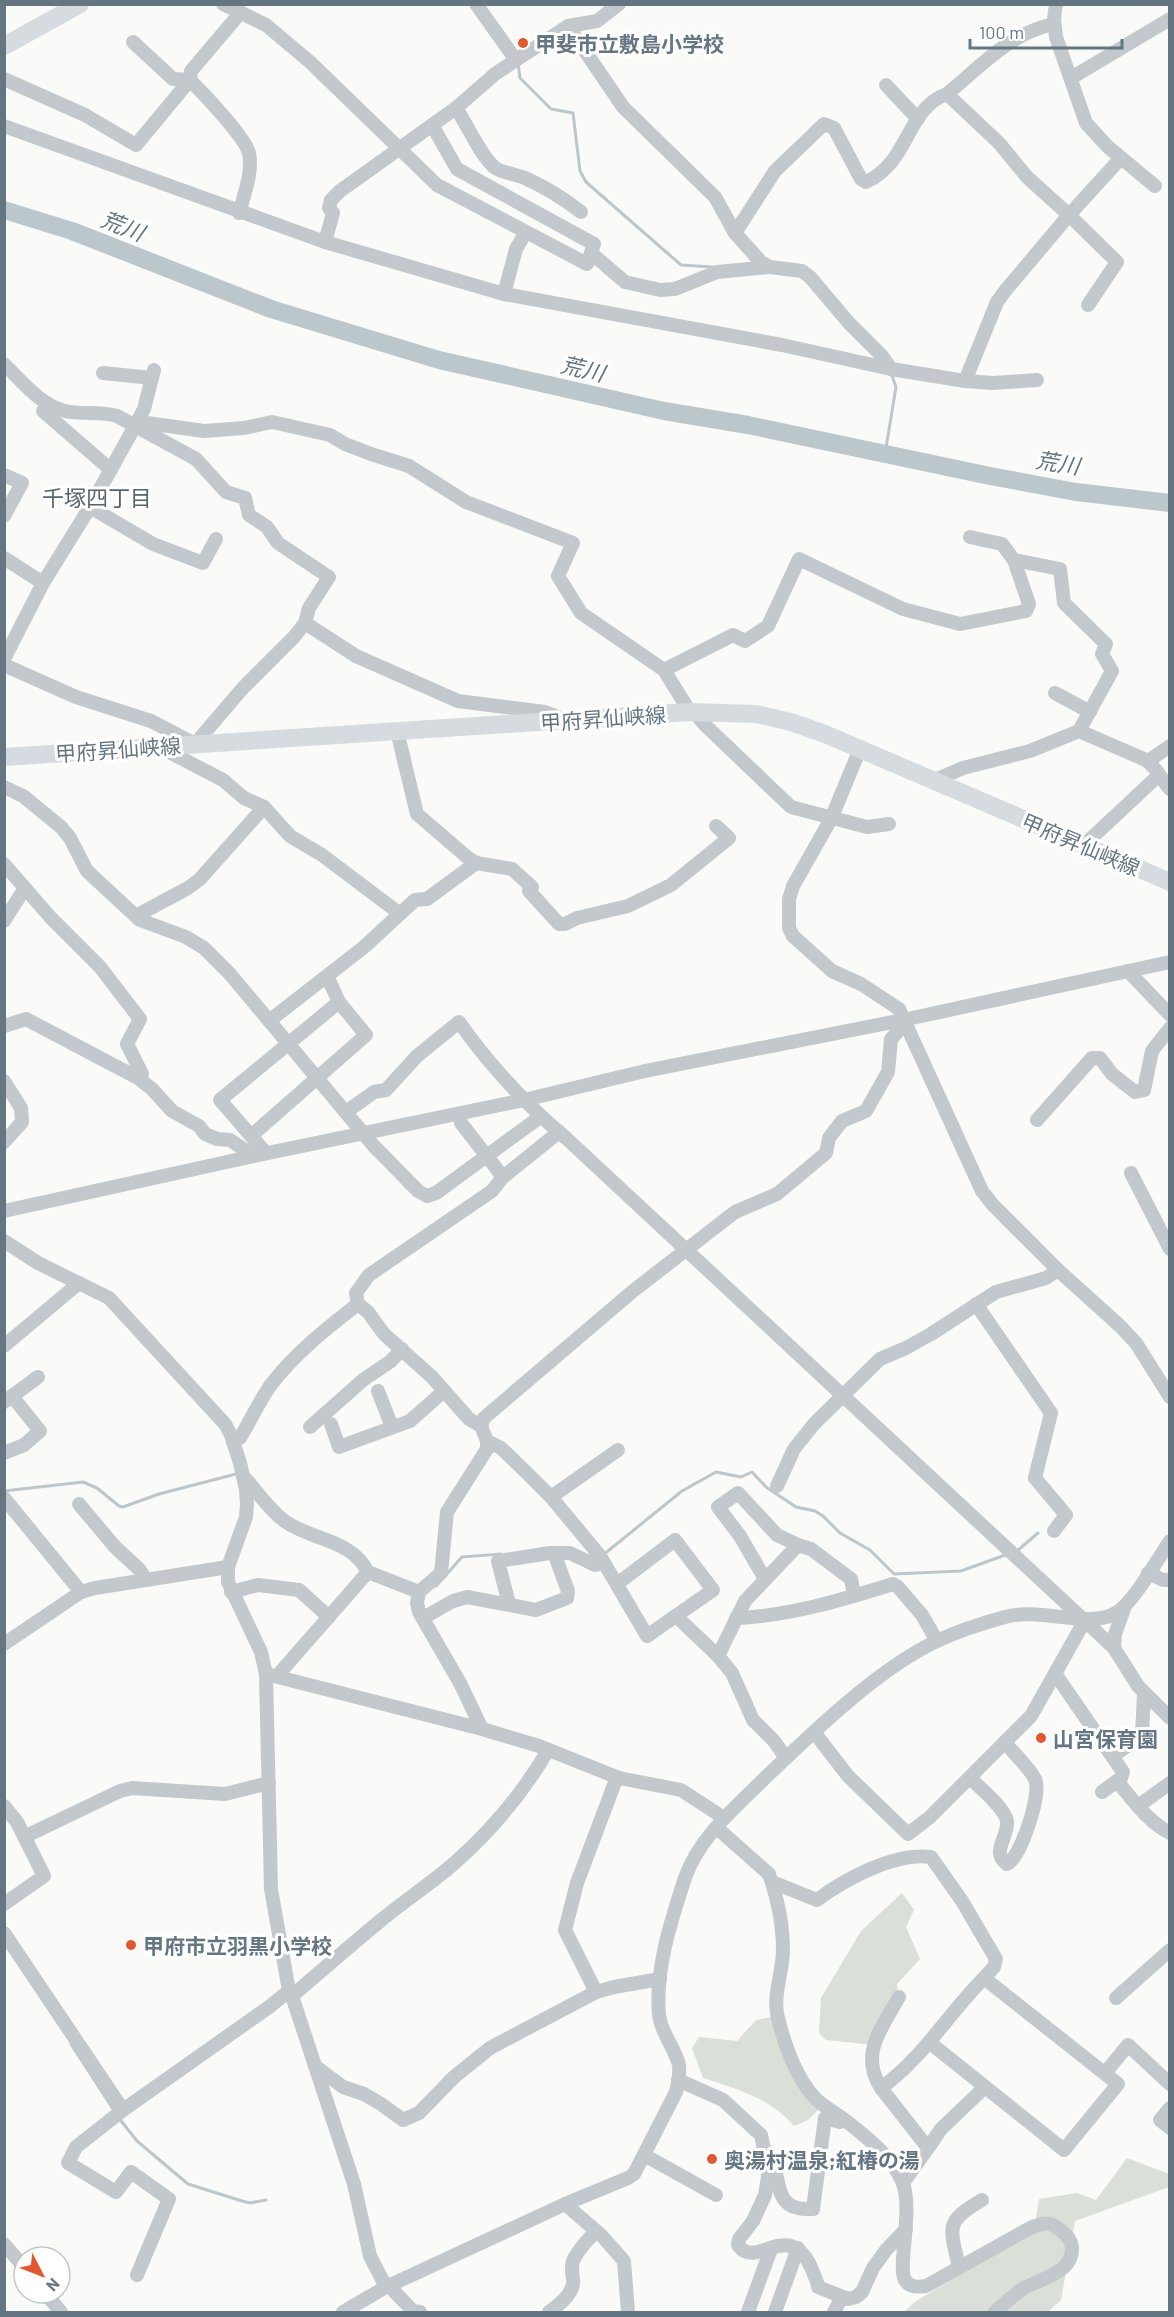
<svg xmlns="http://www.w3.org/2000/svg" width="1174" height="2317" font-family="Barlow,'Noto Sans JP',sans-serif">
<style>
.green{fill:#dadfd7}
.lines{fill:none;stroke-linecap:round;stroke-linejoin:round}
.stream{stroke:#bbc7cb;stroke-width:3}
.river{stroke:#bbc7cb;stroke-width:18}
.minor{stroke:#c3c8cc;stroke-width:14}
.major{stroke:#d6dbdf;stroke-width:18}
.poi-dot{fill:#e4572e;stroke:#fff;stroke-width:2}
.labels{text-anchor:middle;dominant-baseline:central;stroke-width:6;stroke-linejoin:round;paint-order:stroke}
.poi-label{font-size:21px;font-weight:bold;fill:#657683;stroke:#fff;text-anchor:start}
.street-label{font-size:21px;fill:#657683;stroke:#fff}
.water-label{font-size:22px;font-style:italic;fill:#60757c;stroke:#fff}
.neighbourhood-label{font-size:22px;fill:#57646e;stroke:#fff}
</style>
<rect width="100%" height="100%" fill="#fafaf8"/>
<g class="green">
<path d="M902,1893L914,1910L906,1927L920,1959L897,1984L899,1997L873,2045L826,2040L819,2033L821,1998L861,1931Z"/>
<path d="M777,2016L793,2063L823,2105L808,2120L794,2126C770,2098 737,2089 703,2078L692,2048L699,2037L737,2041L756,2020Z"/>
<path d="M1127,2158L1169,2174V2187L1075,2221L1061,2300L1048,2312H904L916,2301L1034,2231L1039,2199L1077,2193L1096,2200Z"/>
</g>
<g class="lines">
<g class="stream">
<path d="M518,62L520,78L551,109L573,113L580,171L586,182L681,265L713,267"/>
<path d="M885,454L896,387L891,373"/>
<path d="M4,1491L83,1482L97,1488L119,1506L123,1507L159,1494L236,1474"/>
<path d="M1017,1551L1038,1533"/>
<path d="M603,1555L682,1491L716,1472L741,1477L752,1472L766,1487L796,1507L815,1511L823,1516L840,1533L870,1550L894,1574L961,1571L1008,1554"/>
<path d="M436,1586L462,1557L501,1554"/>
<path d="M71,2044L115,2112"/>
<path d="M118,2117L137,2141L188,2184L242,2201L250,2203L266,2200"/>
</g>
<path class="river" d="M4,210L72,231L271,309L439,360L664,411L748,425L990,476L1076,492L1170,503"/>
<g class="minor">
<path d="M223,4L266,25L310,62L437,185L587,264L594,244L457,169L432,125"/>
<path d="M476,4L516,60"/>
<path d="M1056,4L1054,19L1056,37L1086,123L1108,147L1155,186"/>
<path d="M568,26L623,107L715,197L735,233L761,262L770,267L802,271L810,277L849,323L882,356L891,369"/>
<path d="M133,42L173,79L190,80C203,93 245,137 249,153C253,172 244,195 239,213"/>
<path d="M1071,78L1170,19"/>
<path d="M4,79L85,115L136,145L190,80L191,71L241,12"/>
<path d="M886,85L918,119"/>
<path d="M947,94L999,143L1027,177L1069,215L1117,262L1088,305"/>
<path d="M456,108C468,126 479,153 494,167C501,173 516,174 525,178C545,187 563,198 581,212"/>
<path d="M4,126L325,242L504,294L782,345L891,369L965,381L993,383L1037,380"/>
<path d="M735,233L775,171L824,124L834,128L861,179L866,182C910,162 906,108 947,94C981,66 1010,33 1054,24"/>
<path d="M325,242L333,213L329,208L331,200L340,191L456,108L495,74L516,60L568,26L597,21L619,4"/>
<path d="M591,253L625,282L660,290L675,289L717,272L770,267"/>
<path d="M504,294L516,249L526,232"/>
<path d="M4,364C22,381 40,405 65,411C82,415 100,411 117,416L196,459L226,492L245,498L249,515L267,527L278,543L329,577L309,608L305,623L294,637L242,689L195,744L151,721L76,697L4,665"/>
<path d="M103,373L152,378"/>
<path d="M965,381L997,302L1005,291L1069,215L1121,158"/>
<path d="M49,405L43,411L111,470"/>
<path d="M135,426L147,423L204,431L244,428L272,422L330,435L345,444L371,454L409,466L466,502L573,543L558,576L581,613L664,670L690,712"/>
<path d="M4,475L22,483L4,516"/>
<path d="M90,507L153,544L203,563L216,539"/>
<path d="M4,558L43,583"/>
<path d="M305,623L356,656L458,701L545,712L563,719"/>
<path d="M4,659L43,583L90,507L135,426L144,409L154,370"/>
<path d="M664,670L733,635L745,641L768,626L799,559L903,609L960,624L1026,611L1029,604L1014,560L1002,544L970,537"/>
<path d="M1055,693L1090,712"/>
<path d="M695,713L705,725L791,807L867,827L889,824"/>
<path d="M397,731L417,814L467,857L476,863L512,869L532,887L529,891L559,924H565L577,918L628,906L671,885L729,838L716,826"/>
<path d="M1079,731L1146,760C1157,768 1161,779 1170,789"/>
<path d="M169,746L171,753L223,780L244,798L264,807L290,836L322,855L399,913"/>
<path d="M860,749L831,819L793,886L789,899V928L793,936L832,971L861,984L899,1009L982,1191L993,1205L1058,1270L1120,1326L1136,1343L1170,1397"/>
<path d="M1148,761L1170,746"/>
<path d="M933,781L963,768L1030,751L1079,731L1112,671L1102,654L1106,644L1064,603L1060,569L1014,560"/>
<path d="M4,787L23,796L61,827L70,838L87,871L140,920L186,937L204,948L230,974L373,1145L418,1191L427,1196L436,1193L540,1117"/>
<path d="M1084,845L1159,775"/>
<path d="M4,864L51,918L100,967L140,1019L127,1044L142,1074L138,1078"/>
<path d="M136,916L188,888L200,879L264,807"/>
<path d="M4,921L25,888"/>
<path d="M1128,971L1170,1015"/>
<path d="M269,1021L364,947L415,900L427,899L476,863"/>
<path d="M4,1026L26,1019L138,1078L152,1089L172,1111L199,1126L205,1134L217,1139L230,1140L254,1156"/>
<path d="M4,1081L21,1108L22,1122L4,1142"/>
<path d="M346,1112L374,1092L386,1090L417,1056L459,1022C491,1067 524,1103 566,1138L1114,1648L1138,1686L1170,1718"/>
<path d="M1037,1120L1092,1058H1100L1112,1074L1135,1092L1144,1090L1152,1051L1170,1028"/>
<path d="M461,1123L503,1177"/>
<path d="M251,1136L366,1035L339,1002L327,976"/>
<path d="M266,1153L220,1100L339,1002"/>
<path d="M1131,1173L1170,1249"/>
<path d="M4,1211L254,1156L524,1100L645,1071L903,1020L1170,962"/>
<path d="M4,1241L38,1263L109,1298L225,1424L231,1435L240,1463L246,1490L247,1504L246,1517L228,1567V1582L261,1652L266,1674L271,1889L289,1991L292,1996L354,2184L370,2256L386,2287"/>
<path d="M358,1304L368,1312L384,1334L432,1377L469,1419L481,1426"/>
<path d="M976,1304L1051,1413L1035,1478L1066,1515L1054,1531"/>
<path d="M4,1346L79,1283"/>
<path d="M378,1391L392,1427"/>
<path d="M4,1402L38,1377"/>
<path d="M331,1424L339,1447L410,1421L444,1391"/>
<path d="M310,1427L363,1380L391,1361L402,1349"/>
<path d="M487,1441L501,1448L525,1471L551,1497L600,1556L647,1636L713,1590L675,1540L617,1584"/>
<path d="M233,1442L240,1438C250,1421 259,1402 270,1386C294,1354 327,1328 358,1304L356,1293L369,1275L492,1191L503,1177L559,1132"/>
<path d="M4,1453L24,1445L40,1431L12,1396"/>
<path d="M244,1477C257,1491 270,1511 286,1522C314,1541 351,1539 368,1572L277,1676"/>
<path d="M777,1486L794,1449L814,1424L880,1359L906,1348L931,1334L996,1292L1046,1278L1058,1270"/>
<path d="M551,1497L618,1450"/>
<path d="M4,1498L81,1592"/>
<path d="M79,1504L115,1547L140,1570L146,1580"/>
<path d="M368,1572L419,1592L417,1603L419,1612L460,1683L482,1729"/>
<path d="M1148,1573L1163,1580H1170"/>
<path d="M765,1579L740,1536L718,1507L738,1493L777,1535L798,1545L811,1549L851,1579L854,1596"/>
<path d="M231,1592L258,1585L299,1590L329,1617"/>
<path d="M419,1592L441,1573L447,1512L487,1449V1441L481,1426L484,1418L633,1291L686,1250L735,1212L777,1194L826,1153L829,1138L842,1121L866,1111L888,1072L891,1039L905,1024"/>
<path d="M509,1604L498,1561L550,1553H570L595,1565L604,1563"/>
<path d="M676,1616L718,1656L732,1673L753,1720L774,1741L786,1758"/>
<path d="M423,1618L453,1601L467,1597L536,1610L567,1598L568,1591L554,1553"/>
<path d="M736,1618C789,1616 842,1600 893,1584L898,1587L922,1615L937,1641"/>
<path d="M4,1644L81,1592L95,1588L228,1567"/>
<path d="M1114,1648L1115,1634L1124,1609"/>
<path d="M718,1656L745,1601L798,1545"/>
<path d="M266,1674L482,1729L539,1746L619,1778L681,1790L724,1818"/>
<path d="M1056,1675L1123,1772L1121,1778L1102,1792"/>
<path d="M814,1732L848,1776L908,1834L930,1817L1031,1716L1084,1622"/>
<path d="M1113,1756L1142,1735L1144,1694"/>
<path d="M970,1778C979,1787 1005,1808 1007,1821C1009,1837 990,1852 1007,1864C1021,1857 1042,1793 1035,1779C1028,1766 1014,1754 1005,1742"/>
<path d="M1117,1781C1133,1800 1147,1821 1170,1833"/>
<path d="M4,1806L17,1822L44,1876L4,1904"/>
<path d="M1138,1806L1170,1783"/>
<path d="M717,1828L769,1874C777,1897 783,1925 783,1950C783,1972 772,1997 778,2018C785,2046 796,2079 817,2100C827,2109 839,2115 850,2124C869,2139 892,2158 902,2181C914,2207 897,2268 905,2280C910,2288 918,2287 926,2286L1030,2228C1040,2224 1047,2221 1056,2227C1064,2232 1072,2240 1072,2249C1072,2273 1040,2279 1024,2288C1013,2295 1004,2304 995,2312"/>
<path d="M24,1837L120,1791L132,1788L225,1794L269,1783"/>
<path d="M772,1882L817,1900C845,1879 895,1852 931,1857L962,1901L996,1959L994,1967L984,1978"/>
<path d="M4,1933L123,2110L269,2007L289,1991"/>
<path d="M596,1992L565,1930L577,1883L617,1777"/>
<path d="M292,1996C321,1971 350,1946 380,1921C405,1900 434,1882 459,1859C493,1828 525,1790 548,1750"/>
<path d="M1116,1998L1170,1950"/>
<path d="M315,2066L343,2087L364,2094L381,2104L403,2120L419,2113L454,2077L490,2048L596,1992L614,1987L660,1979"/>
<path d="M1105,2073L1128,2045L1170,2084"/>
<path d="M678,2080L723,2100L761,2135L769,2171L765,2195L753,2221L739,2239L738,2245C756,2271 786,2219 810,2265C813,2273 817,2279 818,2287L848,2299L856,2297L862,2292L873,2268L886,2250L906,2229"/>
<path d="M881,2088C859,2054 882,2028 899,1997"/>
<path d="M1170,2108L1160,2120L1170,2128"/>
<path d="M123,2110L76,2147L68,2163L116,2192L131,2172L169,2199L137,2275"/>
<path d="M928,2148L941,2129L985,2087"/>
<path d="M644,2155L716,2195"/>
<path d="M773,2160C781,2187 775,2211 813,2209L825,2118L840,2122"/>
<path d="M903,2183L928,2148L881,2088C923,2058 948,2014 984,1978L1118,2084L1064,2150L929,2042"/>
<path d="M565,2204L602,2236L624,2261L628,2312"/>
<path d="M4,2244L24,2267"/>
<path d="M959,2267C950,2227 944,2222 982,2200"/>
<path d="M389,2286L413,2311L420,2312"/>
<path d="M45,2293L61,2312"/>
<path d="M343,2312L386,2287L565,2204L628,2178L634,2174L676,2092C678,2084 680,2074 679,2065C675,2048 661,2033 659,2015C655,1969 671,1921 685,1878C699,1837 737,1806 767,1776C813,1732 879,1668 937,1641C958,1631 983,1623 1005,1617C1039,1607 1091,1629 1116,1613C1134,1602 1157,1560 1170,1541"/>
<path d="M549,2312C559,2305 575,2293 573,2279C572,2273 571,2268 573,2261C578,2249 588,2240 596,2231"/>
<path d="M748,2312L771,2249"/>
<path d="M775,2312L798,2248"/>
<path d="M834,2312L842,2297"/>
</g>
<g class="major">
<path d="M4,46L80,4"/>
<path d="M4,757L690,712L756,714L791,722L825,734L1170,882"/>
</g>
</g>
<g class="poi-dot">
<circle cx="523" cy="43" r="6"/>
<circle cx="1041" cy="1738" r="6"/>
<circle cx="131" cy="1945" r="6"/>
<circle cx="712" cy="2159" r="6"/>
</g>
<g class="labels">
<g class="poi-label">
<text x="535" y="43">甲斐市立敷島小学校</text>
<text x="1053" y="1738">山宮保育園</text>
<text x="143" y="1945">甲府市立羽黒小学校</text>
<text x="724" y="2159">奥湯村温泉;紅椿の湯</text>
</g>
<g class="street-label">
<text transform="translate(603 718) rotate(-4)">甲府昇仙峡線</text>
<text transform="translate(118 749) rotate(-4)">甲府昇仙峡線</text>
<text transform="translate(1081 844) rotate(23)">甲府昇仙峡線</text>
</g>
<g class="water-label">
<text transform="translate(123 225) rotate(21)">荒川</text>
<text transform="translate(583 368) rotate(13)">荒川</text>
<text transform="translate(1058 462) rotate(9)">荒川</text>
</g>
<g class="neighbourhood-label">
<text x="97" y="497">千塚四丁目</text>
</g>
</g>
<rect width="1174" height="2317" fill="none" stroke="#657683" stroke-width="12"/>
<g transform="translate(42 2275) rotate(132)"><circle r="28" fill="#ffffff" stroke="#c1c8cd" stroke-width="1.5"/>
<path d="M0-4.5L10 22L0 15L-10 22Z" fill="#e4572e"/>
<text y="-9" font-size="16" font-weight="bold" text-anchor="middle" fill="#657683">N</text>
</g>
<path d="M970 39v9h152v-9" fill="none" stroke="#657683" stroke-width="3"/>
<text x="979" y="39" font-size="18" fill="#657683" stroke="#ffffff" stroke-width="4.5" paint-order="stroke">100 m</text>
</svg>
